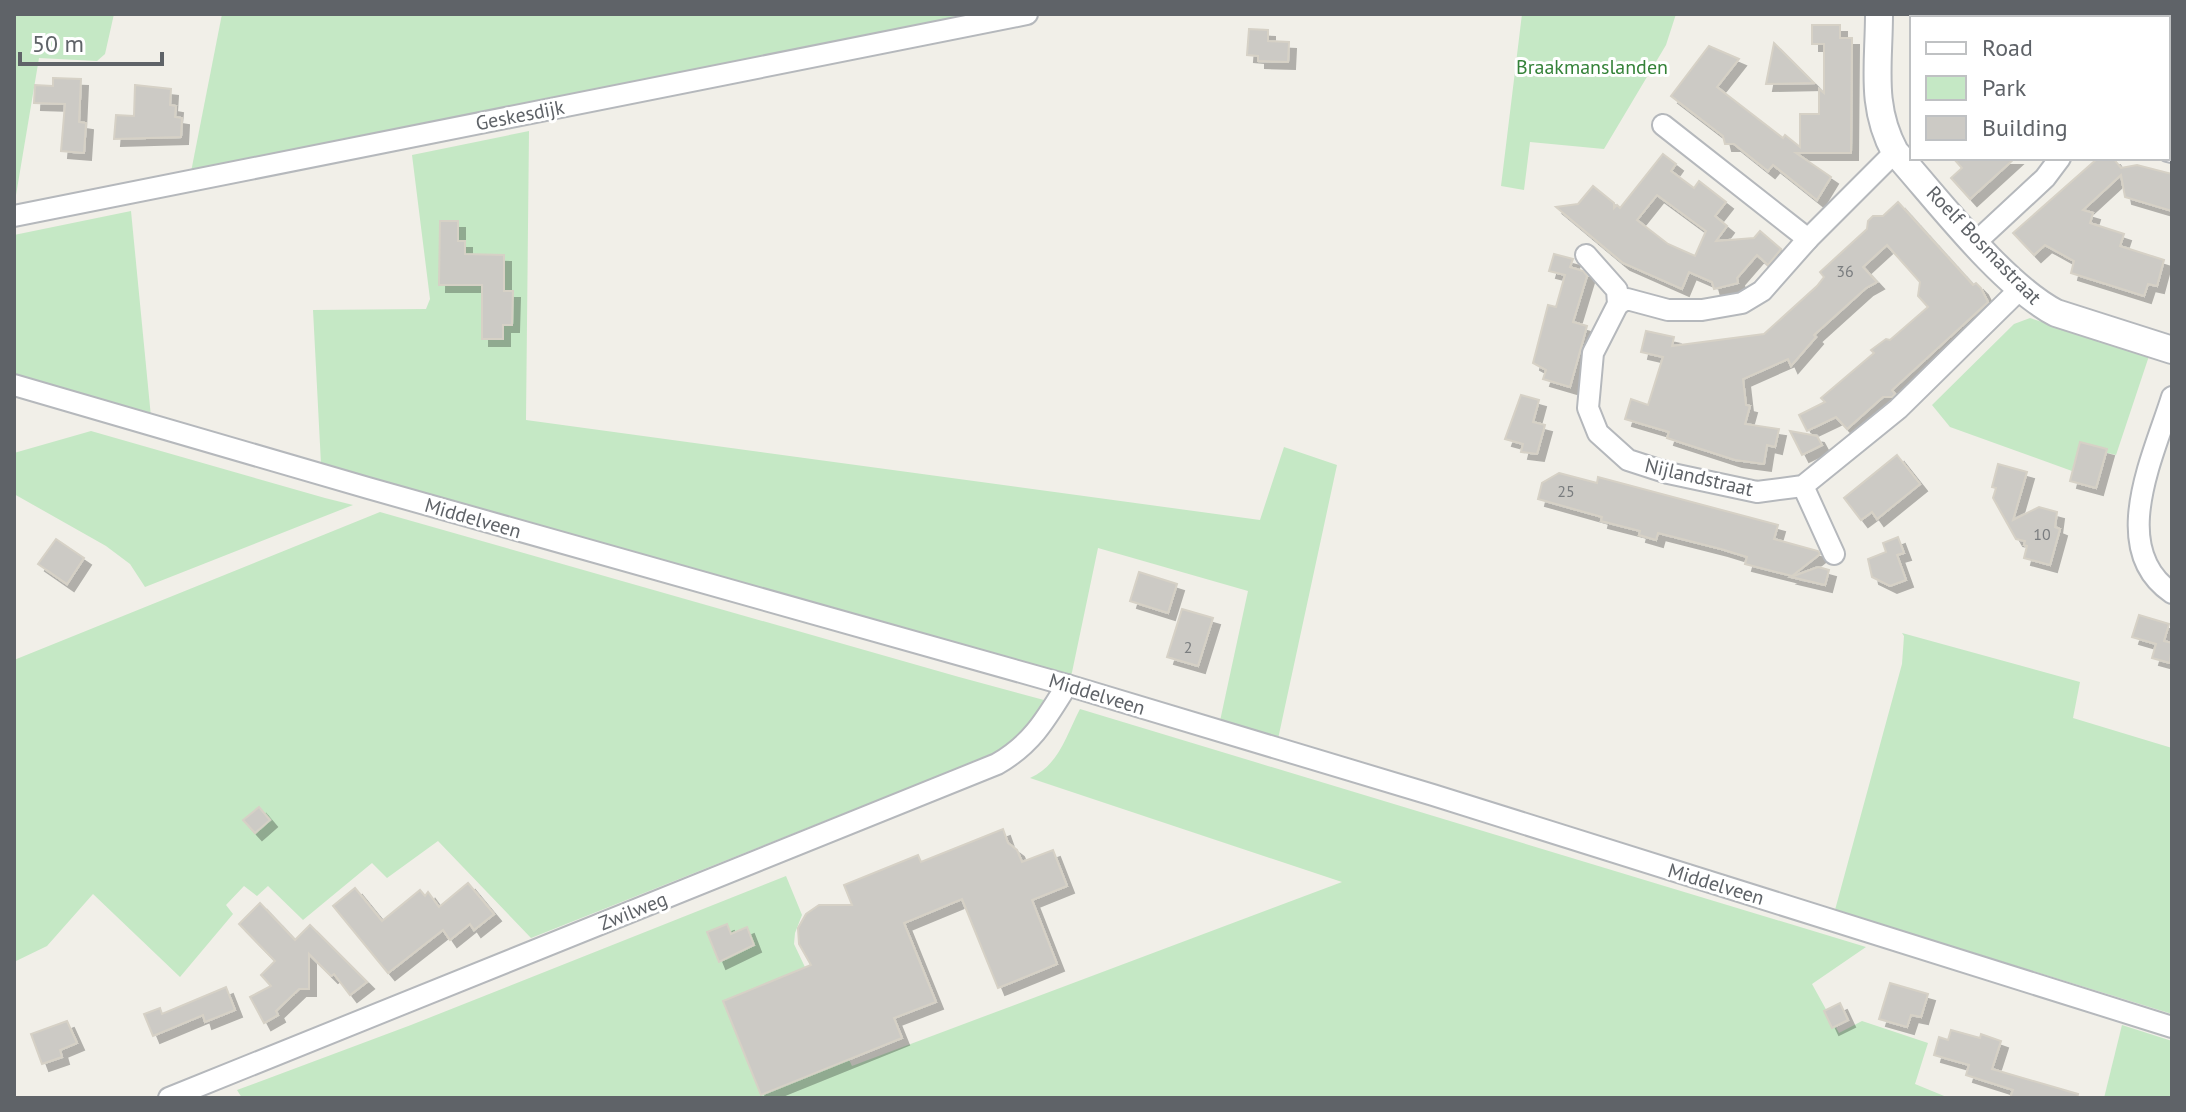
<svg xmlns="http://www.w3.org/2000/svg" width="2186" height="1112" font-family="'PT Sans',sans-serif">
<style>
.green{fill:#c5e8c5}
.building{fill:#cccac5;stroke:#d6d1c6;stroke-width:2;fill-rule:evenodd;filter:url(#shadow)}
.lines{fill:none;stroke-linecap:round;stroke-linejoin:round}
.minor-casing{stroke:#b5b8bc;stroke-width:24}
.tertiary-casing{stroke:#b5b8bc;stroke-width:30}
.minor{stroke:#fff;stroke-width:20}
.tertiary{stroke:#fff;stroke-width:26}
.labels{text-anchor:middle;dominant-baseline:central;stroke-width:6;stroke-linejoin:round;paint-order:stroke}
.number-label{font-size:16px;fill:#7a7d7f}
.park-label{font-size:20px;fill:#348238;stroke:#fff}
.street-label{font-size:20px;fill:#5f6368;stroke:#fff}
</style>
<defs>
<filter id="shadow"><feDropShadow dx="7" dy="7" stdDeviation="0" flood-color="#0004"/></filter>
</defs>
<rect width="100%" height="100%" fill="#f1efe8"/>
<g class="green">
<path d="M14,14H114L105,54L97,61L39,58L14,207Z"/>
<path d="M222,14H1009L190,177Z"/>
<path d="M1522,14H1676L1666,45L1604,149L1530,142L1524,190L1501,186Z"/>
<path d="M529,131L526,420L1260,520L1284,447L1337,465L1278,739L1220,721L1248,591L1098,548L1071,677L321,464L313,310L426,309L430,299L412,155Z"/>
<path d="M131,211L151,417L14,379V235Z"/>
<path d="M2030,318L2149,356L2116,455L2079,446L2072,471L1950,427L1932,405L2014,324Z"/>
<path d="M91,431L325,498L353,505L145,587L130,564L106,546L14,494V453Z"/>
<path d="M380,512L959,677L1044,700L1030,731L998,752L531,938L438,841L387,878L372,863L303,920L268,886L257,896L244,886L226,905L233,914L180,977L93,894L47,946L14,962V660Z"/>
<path d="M1902,633L2080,682L2073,718L2172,748V1014L1835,910L1902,664L1904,636Z"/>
<path d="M1080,709L1866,947L1812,984L1839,1033L1862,1021L1928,1043L1915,1084L1949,1098H242L237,1090L411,1025L786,876L802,915L795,933L794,944L852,1066L1342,882L1030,778C1059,765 1066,736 1080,709Z"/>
<path d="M2122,1025L2172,1041V1098H2104Z"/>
</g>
<g class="building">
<path d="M1812,25H1840V38H1852L1851,153H1796L1831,177L1817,200L1773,165L1768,171L1734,144H1725L1723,136L1671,96L1709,46L1739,59L1717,87L1783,138L1785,135L1800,147V114H1819V89L1824,93V44H1812Z"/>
<path d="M1249,29L1268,30V41L1289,42L1288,62L1258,61V56L1247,55Z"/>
<path d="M1774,43L1814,83L1766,84Z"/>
<path d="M53,78L81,79L79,122L86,123L84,153L61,151L65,104L34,103L35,85L53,86Z"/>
<path d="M135,85L171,89L170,105L176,106L175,117L182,118L181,137L114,139L116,115L134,116Z"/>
<path d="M1663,154L1676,164L1671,171L1694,188L1699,181L1726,202L1715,216L1727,226L1716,241L1754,238L1760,231L1781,249L1768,265L1757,255L1737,278L1738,283L1714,289L1712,282L1689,272L1682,289L1623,263L1556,207L1578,204L1593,186L1614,203V208L1617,205L1620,208ZM1657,195L1706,231L1695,256L1668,244L1637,220Z"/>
<path d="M1953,158H2015L1970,199L1951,178L1962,168Z"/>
<path d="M2098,158H2113L2121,168L2137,165L2172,174V211L2125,197L2121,175L2083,210L2093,213L2090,223L2124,234L2120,246L2164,260L2157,286L2148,284L2144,296L2071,273L2074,261L2045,245L2034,255L2013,233Z"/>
<path d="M1898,202L1973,285L1976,283L1981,288L1988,302L1892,390L1895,394L1892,397H1883L1847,429L1836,417L1807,431L1799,415L1825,402L1821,398L1874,353L1871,350L1886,339L1890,340L1928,307L1918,296L1920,282L1887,245L1863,267L1877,282L1866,288L1814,335L1816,337L1791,366L1788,359L1743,379L1746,405L1750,406L1745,424L1779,429L1775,447L1767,445L1764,464L1735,460L1667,438L1669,432L1625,419L1631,399L1648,405L1663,357L1641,352L1646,331L1674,337L1672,346L1764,334L1817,286L1824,277L1820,272L1867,229L1868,221L1873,216H1883Z"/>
<path d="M440,221H458V241H465V254L504,255V291H513L512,325H503V339H482V285H439Z"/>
<path d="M1554,254L1573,259L1570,267L1583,271L1587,276L1573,322L1587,326L1570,387L1543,379L1546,370L1533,363L1548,305L1556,307L1565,275L1549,271Z"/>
<path d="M1521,395L1539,400L1533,422L1545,425L1537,454L1521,452L1523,444L1505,439Z"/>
<path d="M1790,431L1817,436L1822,445L1802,455Z"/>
<path d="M2080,442L2107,449L2096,488L2070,481Z"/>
<path d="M1897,455L1920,484L1877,519L1872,512L1861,520L1844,498Z"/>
<path d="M1998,464L2027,472L2013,520L2039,507L2057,512L2055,527L2060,529L2050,565L2024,558L2027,546L2024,545L2025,541L2016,539L1993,498L1996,488L1992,487Z"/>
<path d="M1559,473L1597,483L1598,477L1778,525L1774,539L1818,551L1820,554L1792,576L1745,564L1747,557L1721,549L1658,533L1656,540L1639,535L1640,531L1601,521L1602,517L1538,499L1542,483Z"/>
<path d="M1898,537L1904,553L1897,555L1906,580L1890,586L1872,577L1868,559L1886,552L1883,543Z"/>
<path d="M56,539L84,558L67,584L38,564Z"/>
<path d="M1818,567L1829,570L1825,585L1791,577Z"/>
<path d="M1139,572L1177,584L1168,613L1130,601Z"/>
<path d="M1182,609L1213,618L1198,666L1167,657Z"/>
<path d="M2139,615L2169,624L2164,641L2172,643L2170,663L2152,658L2156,644L2132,637Z"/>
<path d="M259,807L270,820L255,833L243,820Z"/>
<path d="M1003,829L1008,843L1017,850L1022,862L1053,850L1067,886L1032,900L1057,964L998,988L962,899L904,923L936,1002L894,1018L902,1038L761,1095L723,1001L811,965L799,944L798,928L806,914L819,905H852L844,885L918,855L921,862Z"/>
<path d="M468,883L494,914L474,930L470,924L450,940L443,930L388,973L333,906L355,888L382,921L420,890L425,896L428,892L439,907Z"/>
<path d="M260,903L295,940L310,925L367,982L350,995L334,974L331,976L309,954V989H299L276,1011L278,1015L264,1023L250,997L271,986L261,975L275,961L239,924Z"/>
<path d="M727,924L731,934L747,927L754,945L719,962L707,932Z"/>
<path d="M1890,983L1928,994L1921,1017L1911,1015L1907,1027L1879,1019Z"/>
<path d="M226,987L235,1010L205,1022L203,1015L153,1036L144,1014L160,1008L162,1014Z"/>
<path d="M1840,1003L1848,1020L1832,1028L1824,1011Z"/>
<path d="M67,1021L77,1043L60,1050L62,1057L42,1064L31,1034Z"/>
<path d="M1951,1030L1980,1038L1981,1034L2001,1041L1992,1069L2078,1094L2077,1098H2010L2013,1090L1966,1075L1969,1065L1934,1055L1939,1037L1948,1040Z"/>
</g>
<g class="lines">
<defs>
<g id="minor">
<path d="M2056,18V14"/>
<path d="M1663,125L1808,239"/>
<path d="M2168,151L2172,152"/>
<path d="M14,216L1027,14"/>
<path d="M1976,242L2045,178L2060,158"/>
<path d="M1586,255L1617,290L1618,304L1593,353L1588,408L1598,433L1628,460L1668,473L1757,492L1803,486L1898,409L2021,288"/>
<path d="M1618,304L1627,299L1668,310H1702L1742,303L1762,291L1808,239L1895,152"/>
<path d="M14,385L368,488L1067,685L1433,795L2172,1027"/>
<path d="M2172,397C2154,455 2107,549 2172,593"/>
<path d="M1803,486L1834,554"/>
<path d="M169,1098L997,764C1032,744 1046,719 1067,685"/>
</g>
<path id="tertiary" d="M1879,14C1879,65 1870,106 1895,152C1938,200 2001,284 2056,313L2172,350"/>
</defs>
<use href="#minor" class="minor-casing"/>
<use href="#tertiary" class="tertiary-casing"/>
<use href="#minor" class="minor"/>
<use href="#tertiary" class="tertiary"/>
</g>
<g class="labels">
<g class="number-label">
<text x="1845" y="271">36</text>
<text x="1566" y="491">25</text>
<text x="2042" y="534">10</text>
<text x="1188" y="647">2</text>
</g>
<g class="park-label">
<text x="1592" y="67">Braakmanslanden</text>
</g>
<g class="street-label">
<text transform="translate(520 115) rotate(-11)">Geskesdijk</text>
<text transform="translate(1984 245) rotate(46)">Roelf Bosmastraat</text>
<text transform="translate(1699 477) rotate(13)">Nijlandstraat</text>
<text transform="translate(473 518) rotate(16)">Middelveen</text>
<text transform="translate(1097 694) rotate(17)">Middelveen</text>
<text transform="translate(1716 884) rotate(17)">Middelveen</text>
<text transform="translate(633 911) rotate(-22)">Zwilweg</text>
</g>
</g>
<rect width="2186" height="1112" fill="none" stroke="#5f6368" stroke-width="32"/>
<rect x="1910" y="16" width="260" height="144" fill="#ffffff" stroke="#bfc1c3" stroke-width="2"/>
<rect x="1926" y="42" width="40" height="12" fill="#ffffff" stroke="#bfc1c3" stroke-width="2"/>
<text x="1982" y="56" font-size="24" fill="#5f6368">Road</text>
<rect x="1926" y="76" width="40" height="24" fill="#c5e8c5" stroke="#bfc1c3" stroke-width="2"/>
<text x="1982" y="96" font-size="24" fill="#5f6368">Park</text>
<rect x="1926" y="116" width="40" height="24" fill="#cccac5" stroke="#bfc1c3" stroke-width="2"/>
<text x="1982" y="136" font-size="24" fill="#5f6368">Building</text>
<path d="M20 52v12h142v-12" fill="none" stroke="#5f6368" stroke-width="4"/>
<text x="32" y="52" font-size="24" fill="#5f6368" stroke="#ffffff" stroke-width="6" paint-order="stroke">50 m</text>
</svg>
